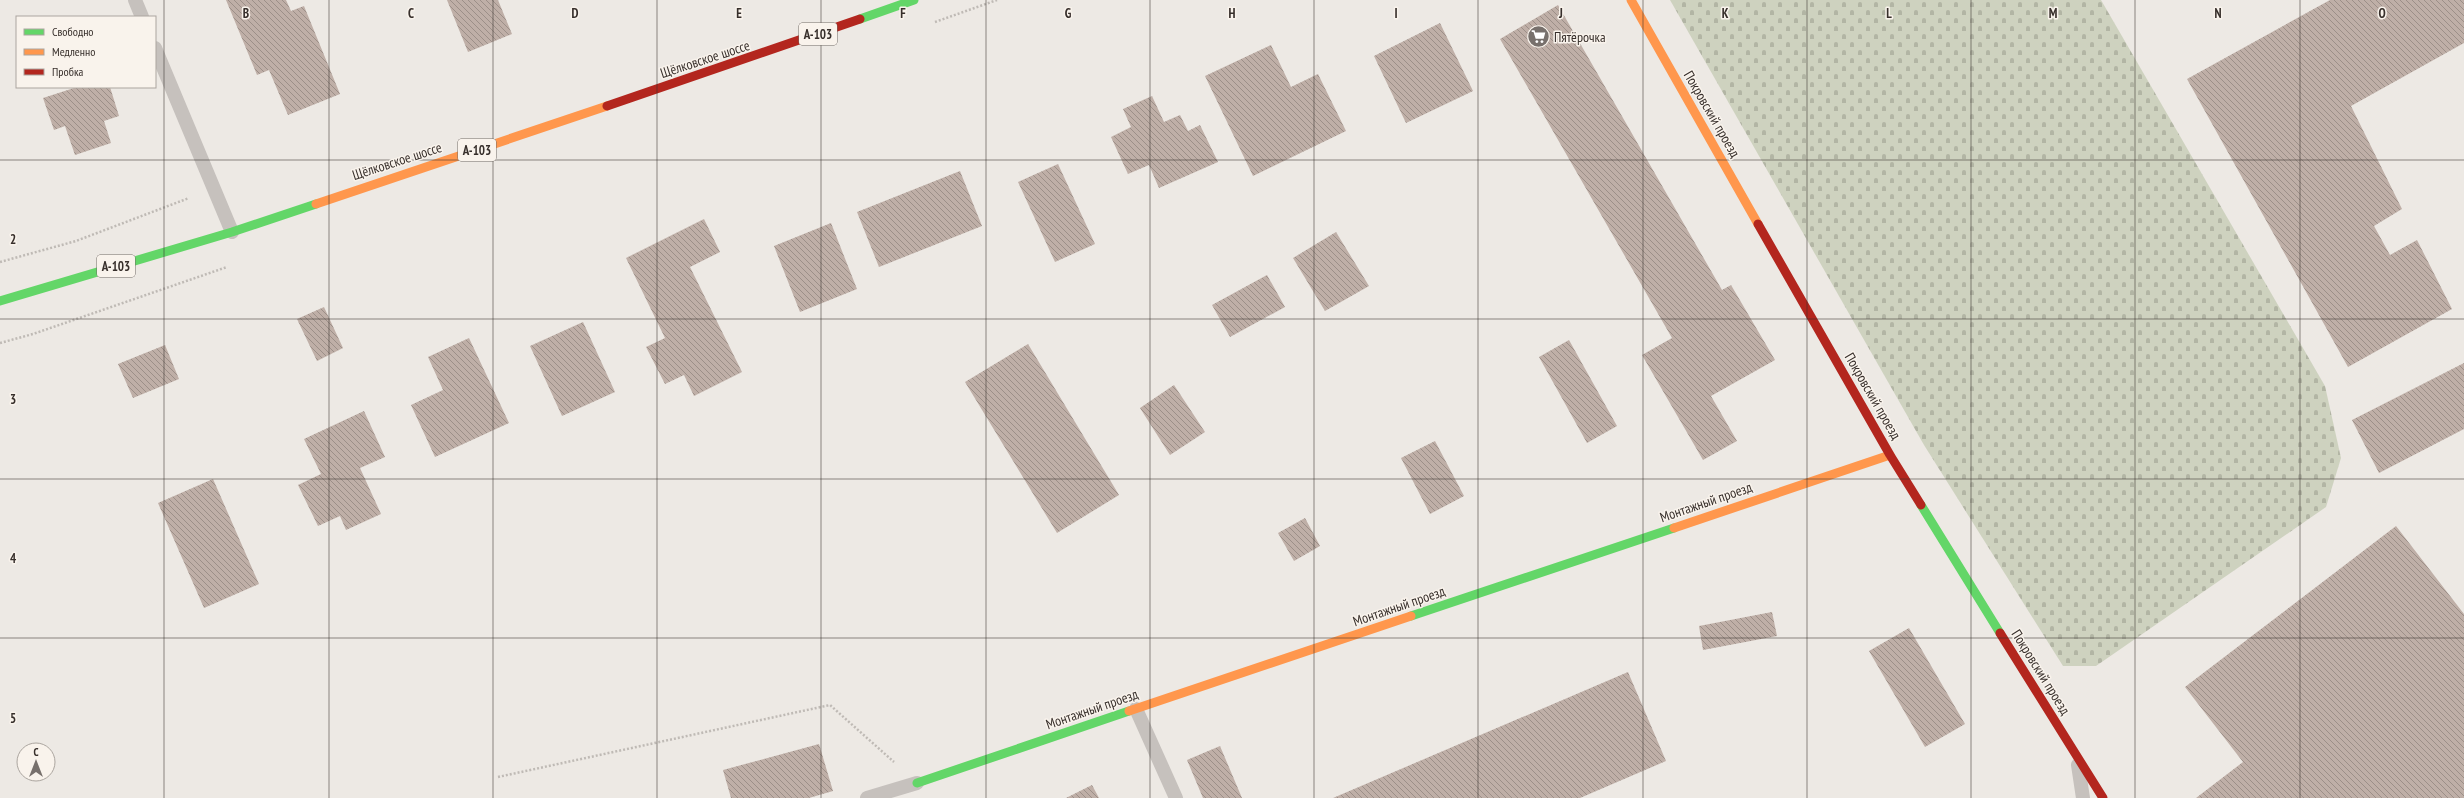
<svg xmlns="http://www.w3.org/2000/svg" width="2464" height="798" font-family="'PT Sans Narrow',sans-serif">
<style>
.cemetery{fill:url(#cemetery-stones)}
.building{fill:url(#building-back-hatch)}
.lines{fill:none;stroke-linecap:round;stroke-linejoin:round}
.path{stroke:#bfbab5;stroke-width:2.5;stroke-dasharray:2 2;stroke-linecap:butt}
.lane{stroke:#c6c1bd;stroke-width:14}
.fast{stroke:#63d668;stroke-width:9}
.slow{stroke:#ff974d;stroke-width:9}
.jam{stroke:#b3261e;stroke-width:9}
.grid{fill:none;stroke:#372f2b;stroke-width:1;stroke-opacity:0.55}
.labels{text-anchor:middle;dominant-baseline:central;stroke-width:3;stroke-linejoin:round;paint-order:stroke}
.shield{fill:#f9f3ec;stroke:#716a65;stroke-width:1}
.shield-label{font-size:13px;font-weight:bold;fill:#372f2b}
.poi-label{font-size:14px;fill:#372f2b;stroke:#f9f3ec;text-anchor:start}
.street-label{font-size:14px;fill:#372f2b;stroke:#f9f3ec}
.grid-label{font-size:13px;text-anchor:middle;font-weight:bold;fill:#372f2b;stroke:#f9f3ec;stroke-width:3;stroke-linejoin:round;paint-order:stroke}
</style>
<defs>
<pattern id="cemetery-stones" width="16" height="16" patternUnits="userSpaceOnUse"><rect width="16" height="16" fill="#ced2bf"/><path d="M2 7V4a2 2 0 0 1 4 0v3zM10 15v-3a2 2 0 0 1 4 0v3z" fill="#b2b5a4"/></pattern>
<pattern id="building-back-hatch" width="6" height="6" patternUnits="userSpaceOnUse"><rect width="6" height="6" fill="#bfafa7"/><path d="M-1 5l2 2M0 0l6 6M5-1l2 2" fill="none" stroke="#9c8f88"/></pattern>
</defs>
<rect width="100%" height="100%" fill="#ede9e4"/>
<path class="cemetery" d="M1670,0H2101L2325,386L2341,458L2326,507L2096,666H2063L1924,445Z"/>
<g class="building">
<path d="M226,0H286L291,11L304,6L340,94L288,115L269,70L257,75Z"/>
<path d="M447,0H498L512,34L468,52Z"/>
<path d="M2330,0H2464V43L2351,106L2402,209L2374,226L2390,255L2417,240L2452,309L2348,367L2187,79Z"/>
<path d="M1558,5L1722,290L1731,285L1775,360L1711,396L1737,441L1703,460L1642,355L1672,338L1500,39Z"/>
<path d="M1440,23L1473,91L1406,123L1374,56Z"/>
<path d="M1271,45L1291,87L1318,74L1346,131L1253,176L1205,76Z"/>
<path d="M77,87H110L119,116L104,121L111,143L75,155L65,126L54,130L43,98Z"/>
<path d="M1152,96L1164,122L1180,115L1188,131L1200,125L1218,162L1159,188L1149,165L1128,174L1111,137L1131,127L1123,109Z"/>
<path d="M1058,164L1095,244L1055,262L1018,182Z"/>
<path d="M960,171L982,226L879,267L857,212Z"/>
<path d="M704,219L720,252L690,267L742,372L694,396L684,375L665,384L646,347L665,338L626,258Z"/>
<path d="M831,223L857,289L800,312L774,246Z"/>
<path d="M1336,232L1369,286L1325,311L1293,258Z"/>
<path d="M1267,275L1285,307L1230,337L1212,305Z"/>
<path d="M324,307L343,348L317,361L297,319Z"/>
<path d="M583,322L615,392L562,416L530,346Z"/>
<path d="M469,338L509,423L435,457L411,405L443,390L428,357Z"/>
<path d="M1569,340L1617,426L1587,443L1539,357Z"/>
<path d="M1028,344L1119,495L1057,533L965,382Z"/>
<path d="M165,345L179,379L133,398L118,364Z"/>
<path d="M2464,363V429L2379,473L2352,420Z"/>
<path d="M1174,385L1205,432L1170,455L1140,408Z"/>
<path d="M364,411L385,457L360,468L381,514L346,530L340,516L318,526L298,485L321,474L304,439Z"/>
<path d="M1435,441L1464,496L1430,514L1401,458Z"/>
<path d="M213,479L259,584L204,608L158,503Z"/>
<path d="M1305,518L1320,546L1294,561L1278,533Z"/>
<path d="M2396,526L2464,614V798H2196L2243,762L2185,687Z"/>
<path d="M1772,612L1777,636L1703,650L1699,626Z"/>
<path d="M1909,628L1965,724L1925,747L1869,651Z"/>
<path d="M1628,672L1666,761L1580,798H1333Z"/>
<path d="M819,744L833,791L809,798H731L723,770Z"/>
<path d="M1220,746L1242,798H1203L1187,760Z"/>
<path d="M1092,785L1099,798H1066Z"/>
</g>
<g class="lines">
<g class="path">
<path d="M935,22L997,0"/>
<path d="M0,262L76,241L189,198"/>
<path d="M0,343L33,334L227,267"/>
<path d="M498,777L830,705L894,762"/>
</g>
<g class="lane">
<path d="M135,0L142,17"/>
<path d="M155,48L232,232"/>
<path d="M1136,709L1176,798"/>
<path d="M2078,765L2083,798"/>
<path d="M867,798L917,783"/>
</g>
<g class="fast">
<path d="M860,19L914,0"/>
<path d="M0,301L232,232L316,204"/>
<path d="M1921,505L2000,633"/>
<path d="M1411,616L1674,528"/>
<path d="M917,783L1129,711"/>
</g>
<g class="slow">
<path d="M1631,0L1758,224"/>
<path d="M316,204L607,106"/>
<path d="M1674,528L1890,455"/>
<path d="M1129,711L1411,616"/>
</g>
<g class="jam">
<path d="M607,106L860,19"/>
<path d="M1758,224L1890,455L1921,505"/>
<path d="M2000,633L2103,798"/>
</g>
</g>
<path class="grid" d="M164,0V798M329,0V798M493,0V798M657,0V798M821,0V798M986,0V798M1150,0V798M1314,0V798M1478,0V798M1643,0V798M1807,0V798M1971,0V798M2135,0V798M2300,0V798M0,160H2464M0,319H2464M0,479H2464M0,638H2464"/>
<defs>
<symbol id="supermarket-disc" viewBox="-11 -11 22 22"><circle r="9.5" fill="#77706c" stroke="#f9f3ec"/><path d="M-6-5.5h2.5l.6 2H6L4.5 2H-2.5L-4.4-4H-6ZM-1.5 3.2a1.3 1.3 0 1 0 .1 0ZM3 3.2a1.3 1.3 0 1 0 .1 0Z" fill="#fff"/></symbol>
</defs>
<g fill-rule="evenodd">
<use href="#supermarket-disc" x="1526" y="24" width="25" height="25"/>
</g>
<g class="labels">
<g class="shield">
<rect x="799" y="23" width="38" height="22" rx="3"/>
<rect x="458" y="139" width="38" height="22" rx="3"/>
<rect x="97" y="255" width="38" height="22" rx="3"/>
</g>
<g class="shield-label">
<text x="818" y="34">А-103</text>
<text x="477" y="150">А-103</text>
<text x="116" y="266">А-103</text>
</g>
<g class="poi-label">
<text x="1554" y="37">Пятёрочка</text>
</g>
<g class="street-label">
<text transform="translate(705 59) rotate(-18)">Щёлковское шоссе</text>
<text transform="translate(1712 114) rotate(60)">Покровский проезд</text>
<text transform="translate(397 161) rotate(-18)">Щёлковское шоссе</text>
<text transform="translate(1873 396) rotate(60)">Покровский проезд</text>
<text transform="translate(1706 502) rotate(-19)">Монтажный проезд</text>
<text transform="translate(1399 606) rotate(-19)">Монтажный проезд</text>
<text transform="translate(2041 672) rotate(58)">Покровский проезд</text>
<text transform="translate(1092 709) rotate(-19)">Монтажный проезд</text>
</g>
</g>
<g class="grid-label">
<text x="246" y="18">B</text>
<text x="411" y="18">C</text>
<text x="575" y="18">D</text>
<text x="739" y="18">E</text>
<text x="903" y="18">F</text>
<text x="1068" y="18">G</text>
<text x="1232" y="18">H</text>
<text x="1396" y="18">I</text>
<text x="1561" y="18">J</text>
<text x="1725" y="18">K</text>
<text x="1889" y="18">L</text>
<text x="2053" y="18">M</text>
<text x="2218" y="18">N</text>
<text x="2382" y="18">O</text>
<text x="13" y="244">2</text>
<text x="13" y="404">3</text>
<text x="13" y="563">4</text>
<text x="13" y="723">5</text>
</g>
<rect x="16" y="16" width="140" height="72" fill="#f9f3ec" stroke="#aba59f"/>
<rect x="24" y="29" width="20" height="6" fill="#63d668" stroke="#aba59f"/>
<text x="52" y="36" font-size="12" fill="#372f2b">Свободно</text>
<rect x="24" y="49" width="20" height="6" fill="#ff974d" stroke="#aba59f"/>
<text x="52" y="56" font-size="12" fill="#372f2b">Медленно</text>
<rect x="24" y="69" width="20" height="6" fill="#b3261e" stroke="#aba59f"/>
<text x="52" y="76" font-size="12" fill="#372f2b">Пробка</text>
<g transform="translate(36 762)"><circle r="19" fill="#f9f3ec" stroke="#aba59f"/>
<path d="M0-3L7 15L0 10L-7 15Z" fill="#77706c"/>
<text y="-6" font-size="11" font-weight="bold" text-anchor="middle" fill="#372f2b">С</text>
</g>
</svg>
